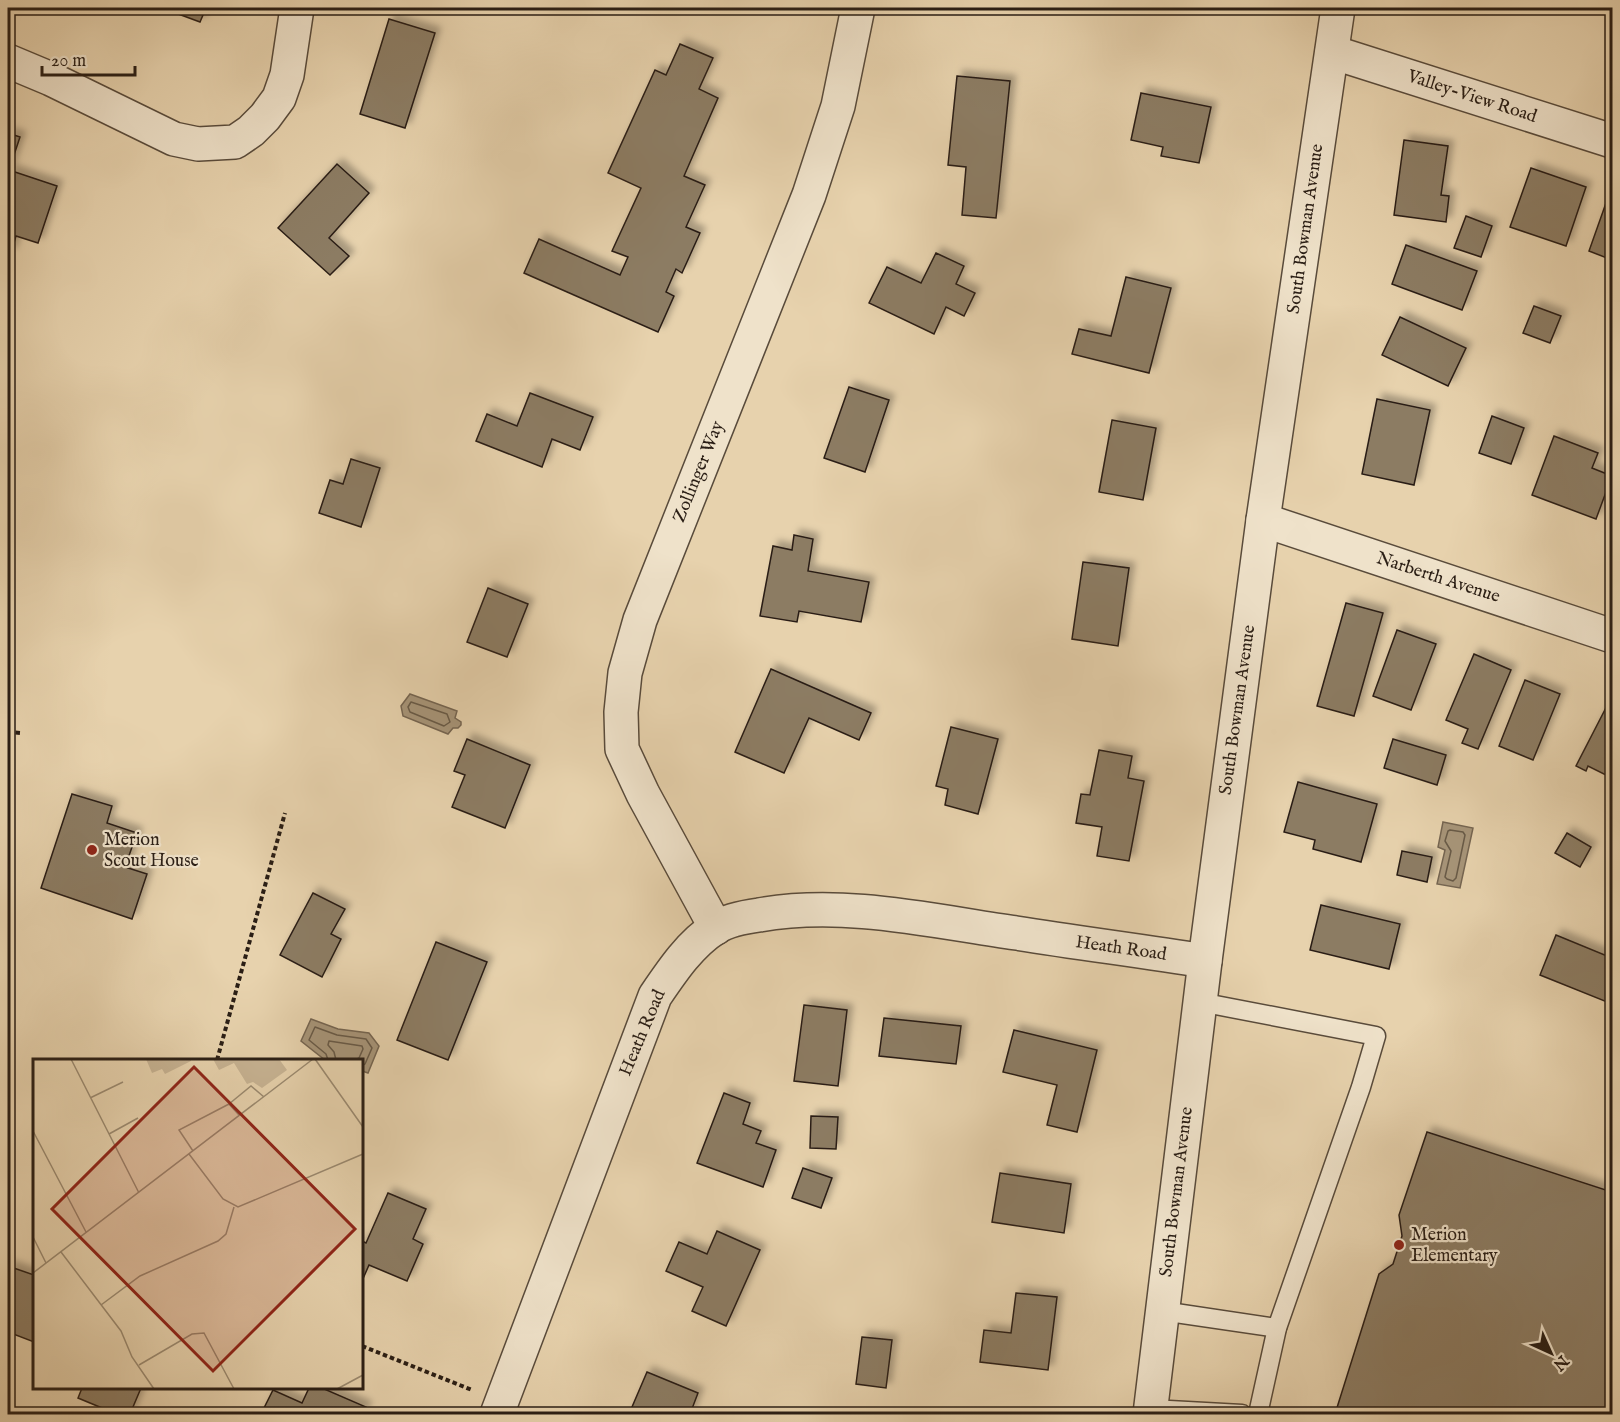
<svg xmlns="http://www.w3.org/2000/svg" width="1620" height="1422" font-family="'IM FELL English',serif">
<style>
.water{fill:#a79579;stroke:#756551;stroke-width:1.5}
.lines{fill:none;stroke-linecap:round;stroke-linejoin:round}
.shore{stroke:#685a47;stroke-width:1.5}
.building{fill:#8c7c64;stroke:#2a1e15;stroke-width:1.5;filter:url(#shadow)}
.service-casing{stroke:#594b3b;stroke-width:21}
.minor-casing{stroke:#594b3b;stroke-width:36}
.tertiary-casing{stroke:#594b3b;stroke-width:36}
.path{stroke:#2a1e15;stroke-width:4;stroke-dasharray:4.5 3;stroke-linecap:butt}
.service{stroke:#efe2ca;stroke-width:18}
.minor{stroke:#efe2ca;stroke-width:33}
.tertiary{stroke:#efe2ca;stroke-width:33}
.poi-dot{fill:#8f2418;stroke:#efe2ca;stroke-width:2}
.labels{text-anchor:middle;dominant-baseline:central;stroke-width:4.5;stroke-linejoin:round;paint-order:stroke}
.street-label{font-size:18px;fill:#2a1e15;stroke:#efe2ca}
.poi-label{font-size:18px;fill:#2a1e15;stroke:#efe2ca;text-anchor:start}
.inset-road{fill:none;stroke:#9b8a70;stroke-width:1.5}
.view{fill:#8f2418;fill-opacity:0.15;stroke:#8f2418;stroke-width:3}
.inset-edge{fill:none;stroke:#2a1e15;stroke-width:3}
</style>
<defs>
<filter id="shadow"><feDropShadow dx="5.5" dy="-5.5" stdDeviation="3" flood-color="#0004"/></filter>
</defs>
<rect width="100%" height="100%" fill="#e7d2ad"/>
<filter id="stains"><feTurbulence type="fractalNoise" baseFrequency=".00333" numOctaves="4"/><feColorMatrix values="0 0 0 0 .2 0 0 0 0 .09 0 0 0 0 .02 0 0 0 .5 -.17"/></filter>
<radialGradient id="worn" r=".72"><stop offset=".6" stop-color="#630" stop-opacity="0"/><stop offset="1" stop-color="#630" stop-opacity=".3"/></radialGradient>
<g class="water">
<path d="M410,694L457,711L455,718L461,722V725L458,728H453L448,734L403,716L401,706Z"/>
<path d="M1443,822L1473,828L1460,888L1437,884L1445,850L1438,847Z"/>
<path d="M311,1019L338,1029L369,1033L379,1046L368,1073L362,1071V1060H325L301,1041Z"/>
</g>
<g class="lines">
<g class="shore">
<path d="M411,702L447,714L450,722L444,726L410,712L408,707Z"/>
<path d="M1450,830L1463,832L1465,835L1456,878L1453,881L1447,879L1445,877L1451,851L1445,841L1448,831Z"/>
<path d="M328,1060L326,1054L309,1040L315,1027L337,1035L366,1039L372,1048L365,1064L362,1066"/>
<path d="M336,1060L334,1052L328,1045L329,1041L362,1046L363,1049L359,1058L355,1060"/>
</g>
</g>
<g class="building">
<path d="M162,8H206L200,22Z"/>
<path d="M389,19L435,33L405,128L360,114Z"/>
<path d="M680,44L713,58L699,89L718,98L684,176L705,185L686,227L700,233L682,273L676,269L666,292L674,296L658,332L524,273L539,239L620,275L628,257L612,251L641,188L608,173L655,70L666,75Z"/>
<path d="M957,76L1010,81L996,218L962,215L966,167L948,165Z"/>
<path d="M1141,93L1211,107L1199,163L1161,156L1163,147L1131,140Z"/>
<path d="M8,133L20,137L9,170L57,186L38,243L16,236L11,253L8,252Z"/>
<path d="M1404,140L1448,146L1441,195L1449,196L1446,222L1394,215Z"/>
<path d="M337,164L369,193L329,238L349,256L330,275L278,228Z"/>
<path d="M1531,168L1586,187L1566,246L1510,227Z"/>
<path d="M1612,186V260L1589,251Z"/>
<path d="M1466,216L1492,226L1481,257L1454,248Z"/>
<path d="M1406,245L1477,271L1462,310L1392,284Z"/>
<path d="M936,253L964,266L956,284L975,293L964,316L946,307L934,334L869,303L887,267L921,283Z"/>
<path d="M1126,277L1171,288L1149,373L1072,354L1079,329L1111,336Z"/>
<path d="M1534,306L1561,316L1550,343L1523,333Z"/>
<path d="M1400,317L1466,348L1448,386L1382,355Z"/>
<path d="M849,387L889,400L865,472L824,458Z"/>
<path d="M530,393L593,417L580,450L552,439L542,467L476,441L487,414L517,426Z"/>
<path d="M1377,399L1430,410L1414,485L1362,474Z"/>
<path d="M1492,416L1524,428L1511,464L1479,453Z"/>
<path d="M1112,420L1156,428L1143,500L1099,492Z"/>
<path d="M1554,436L1598,453L1592,468L1612,476L1596,519L1532,495Z"/>
<path d="M351,459L380,468L361,527L319,513L330,480L343,484Z"/>
<path d="M794,535L813,539L808,571L869,582L861,622L799,611L797,622L760,616L773,546L792,550Z"/>
<path d="M1083,562L1129,568L1118,646L1072,639Z"/>
<path d="M488,588L528,604L507,657L467,642Z"/>
<path d="M1346,603L1383,613L1354,716L1317,706Z"/>
<path d="M1397,630L1436,644L1411,710L1373,696Z"/>
<path d="M1474,654L1511,670L1478,749L1462,743L1468,729L1446,720Z"/>
<path d="M771,669L871,713L859,740L809,718L784,773L735,752Z"/>
<path d="M1525,680L1560,694L1533,760L1499,746Z"/>
<path d="M1611,698H1612V778L1588,766L1586,771L1576,766Z"/>
<path d="M951,727L998,739L978,814L945,805L948,789L936,786Z"/>
<path d="M467,739L530,765L505,828L452,807L465,775L454,771Z"/>
<path d="M1393,739L1446,755L1437,785L1384,768Z"/>
<path d="M1099,750L1132,756L1128,778L1144,781L1129,861L1097,856L1102,827L1076,823L1081,794L1090,795Z"/>
<path d="M1298,782L1377,804L1361,862L1313,849L1315,840L1284,832Z"/>
<path d="M72,794L112,806L107,823L137,833L125,867L147,874L132,919L41,888Z"/>
<path d="M1567,833L1591,847L1580,867L1555,853Z"/>
<path d="M1402,851L1432,857L1427,882L1397,875Z"/>
<path d="M313,893L345,909L331,934L341,939L322,977L280,955Z"/>
<path d="M1321,905L1400,924L1389,969L1310,950Z"/>
<path d="M1556,935L1612,958V1004L1540,975Z"/>
<path d="M436,942L487,962L448,1060L397,1040Z"/>
<path d="M804,1005L847,1010L838,1086L794,1081Z"/>
<path d="M884,1018L961,1026L956,1064L879,1056Z"/>
<path d="M1014,1030L1097,1050L1077,1132L1047,1125L1057,1085L1003,1072Z"/>
<path d="M724,1093L750,1103L743,1124L761,1131L756,1143L776,1150L763,1187L697,1163Z"/>
<path d="M811,1116L838,1117L836,1149L810,1148Z"/>
<path d="M1427,1132L1612,1192V1414H1335L1379,1274L1393,1264L1402,1236L1399,1215Z"/>
<path d="M803,1168L832,1178L821,1208L792,1198Z"/>
<path d="M1000,1173L1071,1184L1064,1233L992,1222Z"/>
<path d="M388,1193L426,1209L413,1239L423,1244L407,1281L369,1265L362,1281V1241L366,1243Z"/>
<path d="M717,1231L760,1250L726,1326L692,1311L703,1287L666,1271L679,1242L707,1254Z"/>
<path d="M8,1266L34,1275V1342L8,1332Z"/>
<path d="M1016,1293L1057,1297L1048,1370L980,1362L984,1330L1011,1333Z"/>
<path d="M862,1337L892,1340L886,1388L856,1384Z"/>
<path d="M647,1372L698,1393L690,1414H629Z"/>
<path d="M82,1388H141L130,1414H99L102,1408L78,1398Z"/>
<path d="M309,1388H322L366,1407L362,1414H261L273,1390L302,1403Z"/>
</g>
<g class="lines">
<defs>
<g id="service">
<path d="M1200,1002L1376,1036L1361,1087L1277,1328L1258,1414"/>
<path d="M1162,1311L1277,1328"/>
<path d="M1151,1409L1242,1414"/>
</g>
<g id="minor">
<path d="M1332,52L1612,141"/>
<path d="M8,61L51,79L174,139L198,144L235,142L251,131L265,117L279,98L287,75L297,8"/>
<path d="M1263,520L1612,636"/>
<path d="M716,928L643,794L622,749L621,712L625,673L640,620L809,195L838,106L858,8"/>
<path d="M497,1414L655,996C672,971 690,944 715,928C728,920 744,917 759,915C844,900 932,921 1016,933C1079,943 1142,951 1205,961"/>
</g>
<path id="tertiary" d="M1150,1414L1205,961L1263,520L1338,8"/>
</defs>
<use href="#service" class="service-casing"/>
<use href="#minor" class="minor-casing"/>
<use href="#tertiary" class="tertiary-casing"/>
<g class="path">
<path d="M8,732L21,733"/>
<path d="M217,1060L285,813"/>
<path d="M362,1346L472,1390"/>
</g>
<use href="#service" class="service"/>
<use href="#minor" class="minor"/>
<use href="#tertiary" class="tertiary"/>
</g>
<g class="poi-dot">
<circle cx="92" cy="850" r="6"/>
<circle cx="1399" cy="1245" r="6"/>
</g>
<g class="labels">
<g class="street-label">
<text transform="translate(1472 97) rotate(18)">Valley-View Road</text>
<text transform="translate(1306 229) rotate(-82)">South Bowman Avenue</text>
<text transform="translate(699 472) rotate(-68)">Zollinger Way</text>
<text transform="translate(1438 578) rotate(18)">Narberth Avenue</text>
<text transform="translate(1238 710) rotate(-82)">South Bowman Avenue</text>
<text transform="translate(1121 949) rotate(8)">Heath Road</text>
<text transform="translate(643 1033) rotate(-67)">Heath Road</text>
<text transform="translate(1177 1192) rotate(-83)">South Bowman Avenue</text>
</g>
<g class="poi-label">
<text x="104" y="840">Merion<tspan x="104" dy="21">Scout House</tspan></text>
<text x="1411" y="1235">Merion<tspan x="1411" dy="21">Elementary</tspan></text>
</g>
</g>
<g transform="translate(33 1059)">
<rect width="330" height="330" fill="#e7d2ad"/>
<path d="M113,0H158V2L132,15L129,10L119,14ZM180,0H246L254,11L229,29L220,23L214,25L201,4L186,11Z" fill="#c7b393"/>
<path class="inset-road" d="M38,0L106,134M282,0L330,68M57,39L90,23M206,56L196,45L218,27L231,38M0,72L53,173M76,75L105,59M160,92L146,71L196,45M156,95L190,140L205,148L330,95M0,178L13,204M28,193L88,272L99,298L121,330M0,214L280,0M68,246L107,217L185,182L193,175L201,148M106,306L159,275L171,274L201,330M304,330L330,316"/>
<path class="view" d="M161,8L322,170L180,312L19,150Z"/>
<rect width="330" height="330" class="inset-edge"/>
</g>
<rect width="1620" height="1422" fill="none" stroke="#e7d2ad" stroke-width="30"/>
<rect x="9" y="9" width="1602" height="1404" fill="none" stroke="#2a1e15" stroke-width="3"/>
<rect x="15" y="15" width="1590" height="1392" fill="none" stroke="#2a1e15" stroke-width="1.5"/>
<g transform="translate(1551 1353) rotate(135)" stroke="#efe2ca" stroke-width="4.5" paint-order="stroke">
<path d="M0-4.5L10 22L0 15L-10 22Z" fill="#2a1e15"/>
<text y="-9" font-size="16" font-weight="bold" text-anchor="middle" fill="#2a1e15">N</text>
</g>
<path d="M42 66v9h93v-9" fill="none" stroke="#2a1e15" stroke-width="3"/>
<text x="51" y="66" font-size="18" fill="#2a1e15" stroke="#efe2ca" stroke-width="4.5" paint-order="stroke">20 m</text>
<rect width="100%" height="100%" filter="url(#stains)"/>
<rect width="100%" height="100%" fill="url(#worn)"/>
</svg>
